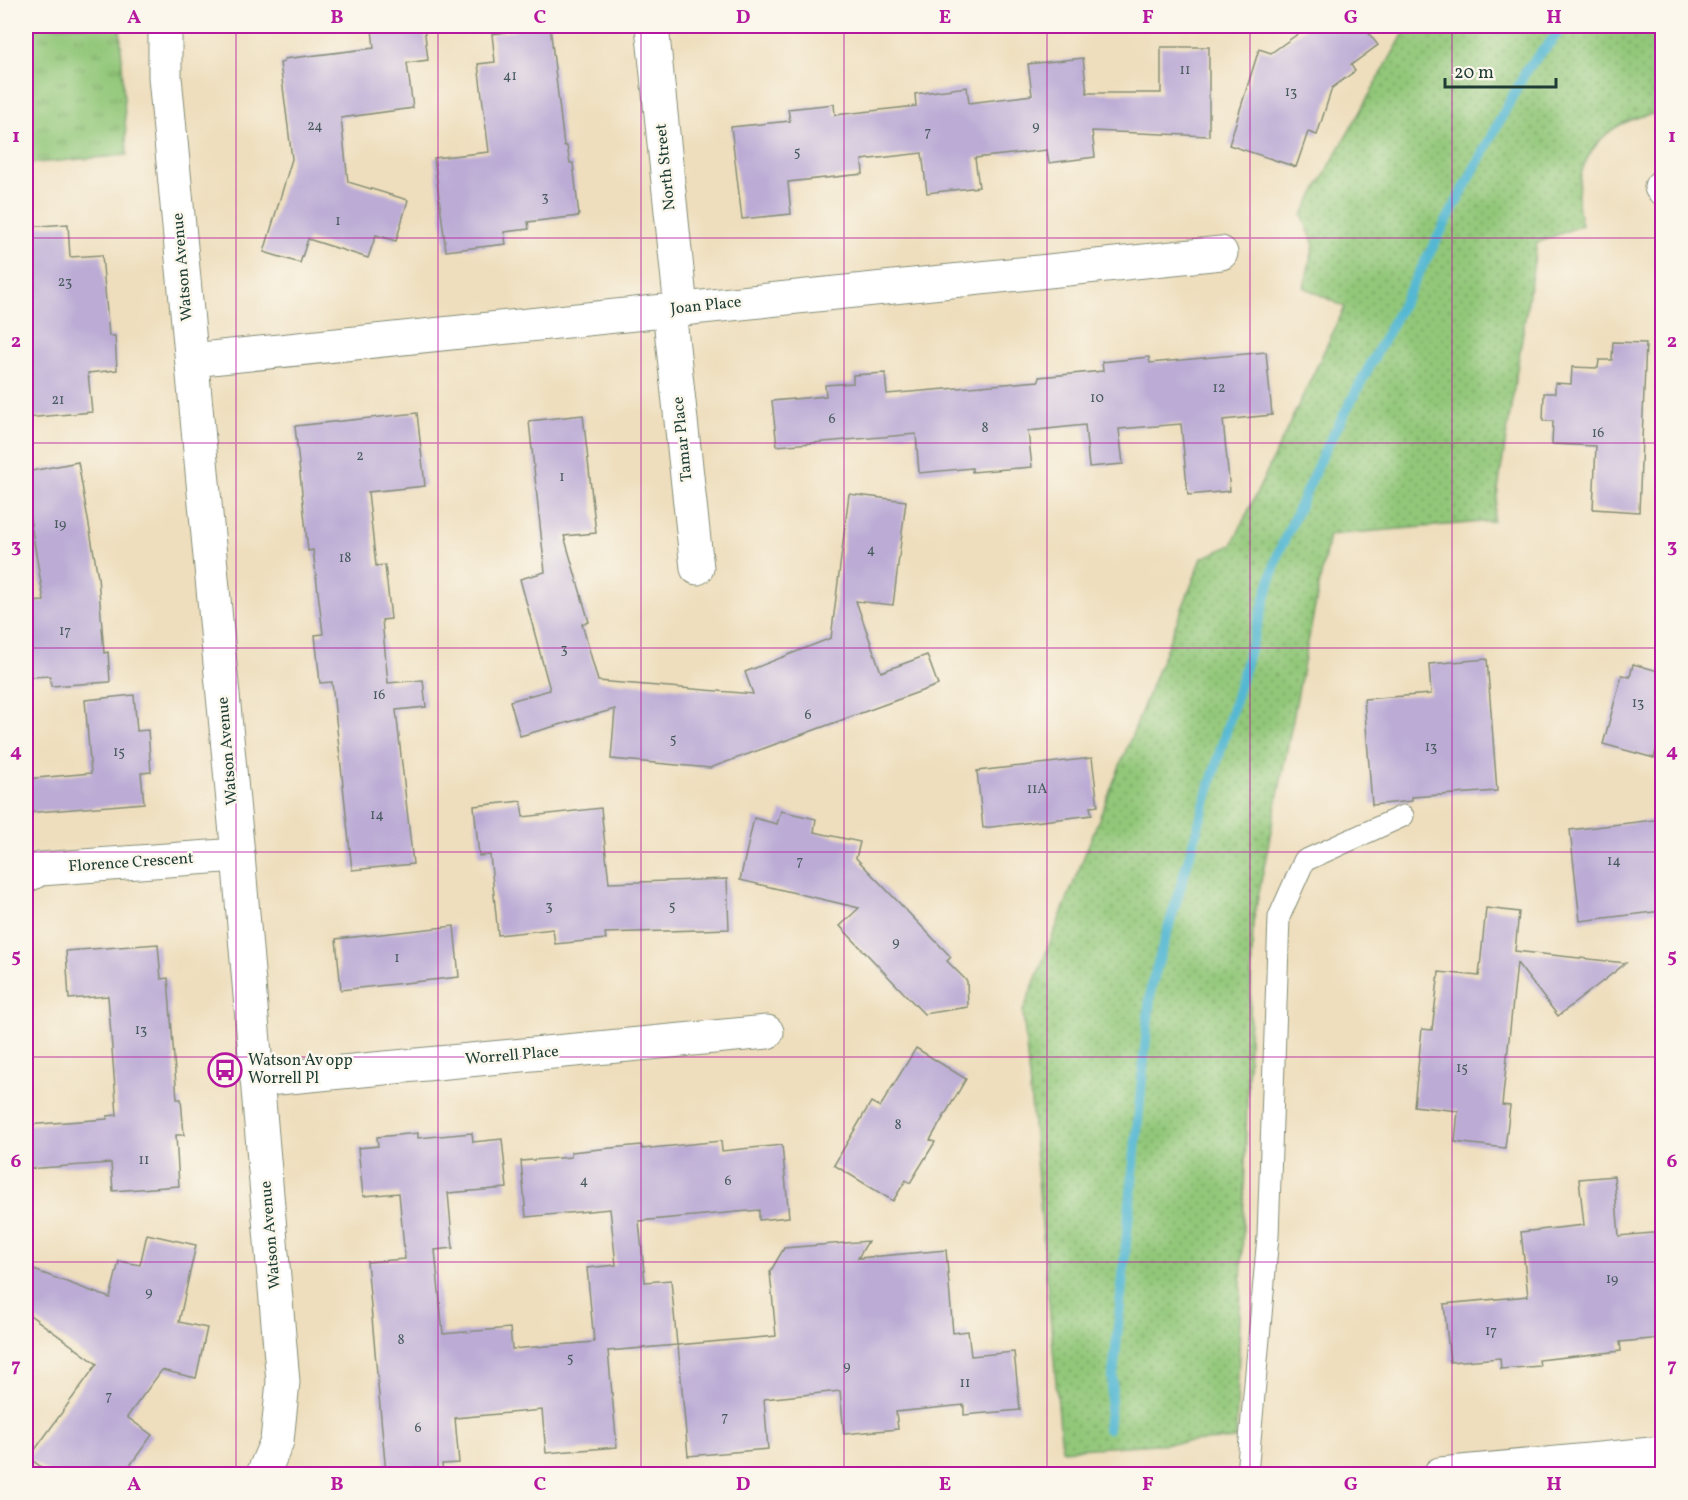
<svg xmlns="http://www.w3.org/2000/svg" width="1688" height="1500" font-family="Vollkorn,serif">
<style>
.grass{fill:url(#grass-tufts);stroke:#588256;stroke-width:1.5}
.park{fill:url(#park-dots);stroke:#588256;stroke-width:1.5}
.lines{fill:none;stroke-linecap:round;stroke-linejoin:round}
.stream{stroke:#54b8d3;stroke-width:10}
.building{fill:#bcacd5}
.lane-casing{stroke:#868e78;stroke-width:23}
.street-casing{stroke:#868e78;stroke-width:35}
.lane{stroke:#fff;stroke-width:21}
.street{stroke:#fff;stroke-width:33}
.grid{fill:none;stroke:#b5179e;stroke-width:1.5;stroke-opacity:0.55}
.labels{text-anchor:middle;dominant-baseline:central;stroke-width:5;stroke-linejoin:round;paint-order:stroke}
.number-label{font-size:14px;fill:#46595c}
.street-label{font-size:16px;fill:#1f3d34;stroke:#fbf7ec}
.poi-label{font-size:16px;fill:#1f3d34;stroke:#fbf7ec;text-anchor:start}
.neatline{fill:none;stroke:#b5179e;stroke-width:2}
.grid-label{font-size:20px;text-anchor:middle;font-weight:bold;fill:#b5179e}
</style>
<defs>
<pattern id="grass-tufts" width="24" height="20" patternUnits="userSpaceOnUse" patternTransform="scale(1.5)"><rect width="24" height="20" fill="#92c779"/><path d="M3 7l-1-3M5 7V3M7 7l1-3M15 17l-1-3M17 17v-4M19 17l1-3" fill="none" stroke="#77a364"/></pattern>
<pattern id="park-dots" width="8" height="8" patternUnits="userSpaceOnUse" patternTransform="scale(1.5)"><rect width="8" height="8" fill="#92c779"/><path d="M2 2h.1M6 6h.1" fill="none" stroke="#77a364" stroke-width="1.8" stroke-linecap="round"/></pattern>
</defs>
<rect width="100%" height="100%" fill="#fbf7ec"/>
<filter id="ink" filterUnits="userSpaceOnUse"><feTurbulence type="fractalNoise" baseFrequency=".0167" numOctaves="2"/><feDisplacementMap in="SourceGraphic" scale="12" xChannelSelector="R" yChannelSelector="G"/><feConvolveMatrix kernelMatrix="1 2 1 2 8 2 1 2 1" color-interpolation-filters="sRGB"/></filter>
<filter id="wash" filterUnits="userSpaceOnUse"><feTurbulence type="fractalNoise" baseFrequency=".008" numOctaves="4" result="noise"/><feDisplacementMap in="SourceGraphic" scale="24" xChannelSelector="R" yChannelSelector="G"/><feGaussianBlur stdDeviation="1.35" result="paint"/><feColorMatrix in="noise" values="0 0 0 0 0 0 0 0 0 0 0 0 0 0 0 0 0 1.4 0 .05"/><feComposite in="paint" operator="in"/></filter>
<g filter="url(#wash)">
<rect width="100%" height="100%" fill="#eedebd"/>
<path class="grass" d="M26,26H120L127,155L26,164Z"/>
<path class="park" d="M1408,26H1662V113C1601,117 1566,167 1582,225L1537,243L1493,521L1329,535L1253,923L1236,1439L1062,1450L1023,1011L1202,558L1232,545L1345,307L1304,287L1314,245L1302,215Z"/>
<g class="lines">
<path class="stream" d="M1108,1429L1151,987L1278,554L1323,454L1527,69L1564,26"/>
</g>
<g id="blocks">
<g class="building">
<path d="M407,26H424L428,60L407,63L413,108L341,118L348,182L408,200L396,241L376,235L368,258L308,239L300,263L264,252L292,159L280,63L284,62V59L374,48L372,29Z"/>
<path d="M514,26H550L564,146H567L570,163H573L579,216L528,222L529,229L504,232L506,244L446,251L434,158L489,152L478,64L495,62L492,34L515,31Z"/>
<path d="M1309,26H1363L1378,45L1351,65L1355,71L1332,88L1317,135L1308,132L1296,167L1229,145L1259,49L1271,53Z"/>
<path d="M1161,47H1209V136L1092,131L1095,157L1049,163L1047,150L975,158L979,187L927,193L922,153L862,160L863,174L788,182L791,214L742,219L731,127L790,121L788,109L834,104L835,115L916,106L915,94L967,87L969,103L1032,95L1028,64L1083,58L1087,93H1161Z"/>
<path d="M68,224L70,257L102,255L109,336H115L117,370L88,373L92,412L26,418V227Z"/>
<path d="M1613,342L1646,343L1639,512L1593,509L1596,446L1552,444L1553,421H1543L1544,393H1555V383L1571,384L1572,367L1598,368L1599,360H1612Z"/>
<path d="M1266,352L1272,415L1223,420L1230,491L1188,495L1181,424L1119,429L1123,464L1089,467L1085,425L1028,431L1032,467L972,472V468L919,473L916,434L777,446L772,401L826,396L825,385L853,383V375L885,373L887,394L1039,381V377L1103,371L1102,362L1149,357L1150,363Z"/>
<path d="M417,413L425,486L368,492L376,566L385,565L391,619L382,620L388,683L423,680L426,707L396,710L413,864L352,870L332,682L320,683L315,635L323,634L313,550L308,551L295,426Z"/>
<path d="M583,415L596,533L564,536L589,622L582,624L598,681L753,694L745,672L831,638L849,494L906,501L893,605L856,601L881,672L927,655L938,685L710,768L611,759L615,709L520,736L510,701L550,690L520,579L545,572L529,421Z"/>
<path d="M78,462L98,577L104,653L108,652L110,682L51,686L50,676L31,677L26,602L44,601L26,495V472Z"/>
<path d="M1487,659L1497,791L1412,797V801L1372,805L1364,699L1431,694L1429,664Z"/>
<path d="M1633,664L1662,672V728L1654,758L1603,744L1622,675L1630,677Z"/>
<path d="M134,695L137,731L148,730L151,772L141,773L144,803L26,813V779L91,773L85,700Z"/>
<path d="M1092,758L1098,806L1090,807L1092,815L983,828L977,771Z"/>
<path d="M521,801L523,817L601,808L609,883L727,879L729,929L605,933L606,939L555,944L553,929L498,935L490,855L479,856L474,806Z"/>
<path d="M781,811L816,819L814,832L860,842L856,858L951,957L947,961L967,981L968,1007L924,1014L840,926L859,908L740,880L754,818L777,824Z"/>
<path d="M1662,819V911L1580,921L1570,830Z"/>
<path d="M1486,908L1519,912L1515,951L1626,963L1558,1016L1517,963L1502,1105L1510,1106L1505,1148L1455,1142L1458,1111L1414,1106L1422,1029L1432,1030L1439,972L1479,976Z"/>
<path d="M454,926L459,977L341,990L336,939Z"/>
<path d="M158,944L161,979L168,978L177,1099H181L184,1135H176L179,1186L113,1191L111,1163L26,1169V1125L107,1119V1116L117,1115L108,996L69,999L66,951Z"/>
<path d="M916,1048L966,1079L930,1140L935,1142L910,1183L906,1180L893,1201L834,1165L871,1102L880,1107Z"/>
<path d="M418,1133V1138L472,1133L473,1142L502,1139L507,1188L448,1193L453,1248L435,1250L443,1334L510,1328L512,1349L594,1342L587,1268L616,1265L610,1209L526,1217L521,1161L571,1157V1152L641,1145L642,1149L721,1141L722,1151L782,1145L789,1217L759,1220V1210L639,1221L645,1282L671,1280L677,1345L608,1351L617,1447L546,1453L542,1410L455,1418L459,1463L442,1464L443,1474H386L367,1262L405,1259L399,1193L363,1196L358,1148L378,1146L377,1137Z"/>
<path d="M1614,1176L1619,1236L1662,1232V1338L1620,1342L1621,1351L1539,1360L1540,1366L1501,1369L1500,1358L1450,1362L1444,1304L1528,1296L1521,1232L1584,1225L1579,1179Z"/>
<path d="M147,1234L196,1245L179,1322L207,1328L196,1378L162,1370L127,1417L152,1435L124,1474H51L29,1458L97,1364L26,1312V1267L110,1298L119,1261L140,1265Z"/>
<path d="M868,1241L858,1258L946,1250L953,1333L968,1331L971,1356L1014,1352L1020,1410L964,1415V1405L896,1412L898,1429L844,1434L840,1391L764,1399L768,1449L688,1456L678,1345L776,1336L770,1272L784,1248Z"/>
</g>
</g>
</g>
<g filter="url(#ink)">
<use href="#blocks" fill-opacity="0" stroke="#868e78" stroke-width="1.5"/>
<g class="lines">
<defs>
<path id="lane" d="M1247,1474L1268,1236L1279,917L1304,861L1403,816"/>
<g id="street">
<path d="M165,26V77L238,855L283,1382L277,1441L263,1474"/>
<path d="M652,26L681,309"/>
<path d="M1661,187L1662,188"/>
<path d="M669,310L697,568"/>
<path d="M192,360L1221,253"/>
<path d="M26,876L40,869L238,855"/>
<path d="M257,1080L767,1032"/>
<path d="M1440,1474L1662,1453"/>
</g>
</defs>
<use href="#lane" class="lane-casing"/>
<use href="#street" class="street-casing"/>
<use href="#lane" class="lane"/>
<use href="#street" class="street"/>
</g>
</g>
<path class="grid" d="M236,26V1474M438,26V1474M641,26V1474M844,26V1474M1047,26V1474M1250,26V1474M1452,26V1474M26,238H1662M26,443H1662M26,648H1662M26,852H1662M26,1057H1662M26,1262H1662"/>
<defs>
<symbol id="bus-ring" viewBox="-11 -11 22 22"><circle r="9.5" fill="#fbf7ec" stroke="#b5179e" stroke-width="1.5"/><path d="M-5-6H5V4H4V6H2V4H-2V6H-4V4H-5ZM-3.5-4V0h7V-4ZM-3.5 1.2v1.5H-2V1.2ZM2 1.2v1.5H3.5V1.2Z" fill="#b5179e"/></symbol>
</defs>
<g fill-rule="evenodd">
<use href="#bus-ring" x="206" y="1051" width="38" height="38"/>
</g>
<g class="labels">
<g class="number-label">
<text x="1185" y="70">11</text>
<text x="510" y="76">41</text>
<text x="1291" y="92">13</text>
<text x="315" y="126">24</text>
<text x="1036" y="126">9</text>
<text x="928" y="132">7</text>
<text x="797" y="152">5</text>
<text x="545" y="197">3</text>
<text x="338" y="221">1</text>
<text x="65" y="282">23</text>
<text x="1219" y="388">12</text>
<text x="1097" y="398">10</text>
<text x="58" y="400">21</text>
<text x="832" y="419">6</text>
<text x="985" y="428">8</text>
<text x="1598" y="433">16</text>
<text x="360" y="456">2</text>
<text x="562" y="477">1</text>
<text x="60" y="524">19</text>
<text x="871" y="550">4</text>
<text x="345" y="558">18</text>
<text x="65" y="631">17</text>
<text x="564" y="649">3</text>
<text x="379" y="695">16</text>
<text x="1638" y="703">13</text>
<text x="808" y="715">6</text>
<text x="673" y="739">5</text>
<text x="1431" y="747">13</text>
<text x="119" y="752">15</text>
<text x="1037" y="789">11A</text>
<text x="377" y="815">14</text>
<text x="800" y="861">7</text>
<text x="1614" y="861">14</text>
<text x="549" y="906">3</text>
<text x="672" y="906">5</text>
<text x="896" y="942">9</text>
<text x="397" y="958">1</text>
<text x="141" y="1030">13</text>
<text x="1462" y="1068">15</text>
<text x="898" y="1125">8</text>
<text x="144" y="1160">11</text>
<text x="584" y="1181">4</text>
<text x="728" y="1181">6</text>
<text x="1612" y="1279">19</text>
<text x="149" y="1292">9</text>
<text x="1491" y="1331">17</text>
<text x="401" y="1340">8</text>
<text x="570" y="1358">5</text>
<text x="847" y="1366">9</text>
<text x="965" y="1383">11</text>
<text x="109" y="1396">7</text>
<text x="725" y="1417">7</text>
<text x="418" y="1428">6</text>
</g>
<g class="street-label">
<text transform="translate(666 167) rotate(-96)">North Street</text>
<text transform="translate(183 267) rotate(-95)">Watson Avenue</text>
<text transform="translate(706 306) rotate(-6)">Joan Place</text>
<text transform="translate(683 439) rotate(-96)">Tamar Place</text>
<text transform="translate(228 751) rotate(-95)">Watson Avenue</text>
<text transform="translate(131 863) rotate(-4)">Florence Crescent</text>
<text transform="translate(512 1056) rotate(-5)">Worrell Place</text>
<text transform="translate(271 1235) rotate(-95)">Watson Avenue</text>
</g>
<g class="poi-label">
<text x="248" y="1061">Watson Av opp<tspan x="248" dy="18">Worrell Pl</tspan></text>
</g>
</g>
<rect width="1688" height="1500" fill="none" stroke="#fbf7ec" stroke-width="66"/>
<path d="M1445 78v9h111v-9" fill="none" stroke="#1f3d34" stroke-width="3"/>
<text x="1454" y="78" font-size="18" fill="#1f3d34" stroke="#fbf7ec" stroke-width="4.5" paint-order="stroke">20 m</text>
<rect x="33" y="33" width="1622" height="1434" class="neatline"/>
<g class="grid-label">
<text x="134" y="23">A</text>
<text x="337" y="23">B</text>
<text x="540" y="23">C</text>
<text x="743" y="23">D</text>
<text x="945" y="23">E</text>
<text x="1148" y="23">F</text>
<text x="1351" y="23">G</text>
<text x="1554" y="23">H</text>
<text x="16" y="142">1</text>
<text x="1672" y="142">1</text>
<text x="16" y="347">2</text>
<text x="1672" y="347">2</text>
<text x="16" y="552">3</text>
<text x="1672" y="552">3</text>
<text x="16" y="757">4</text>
<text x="1672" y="757">4</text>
<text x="16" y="962">5</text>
<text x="1672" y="962">5</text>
<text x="16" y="1167">6</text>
<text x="1672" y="1167">6</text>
<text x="16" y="1371">7</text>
<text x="1672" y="1371">7</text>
<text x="134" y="1490">A</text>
<text x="337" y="1490">B</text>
<text x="540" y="1490">C</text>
<text x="743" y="1490">D</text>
<text x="945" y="1490">E</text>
<text x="1148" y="1490">F</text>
<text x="1351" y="1490">G</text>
<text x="1554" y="1490">H</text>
</g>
</svg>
